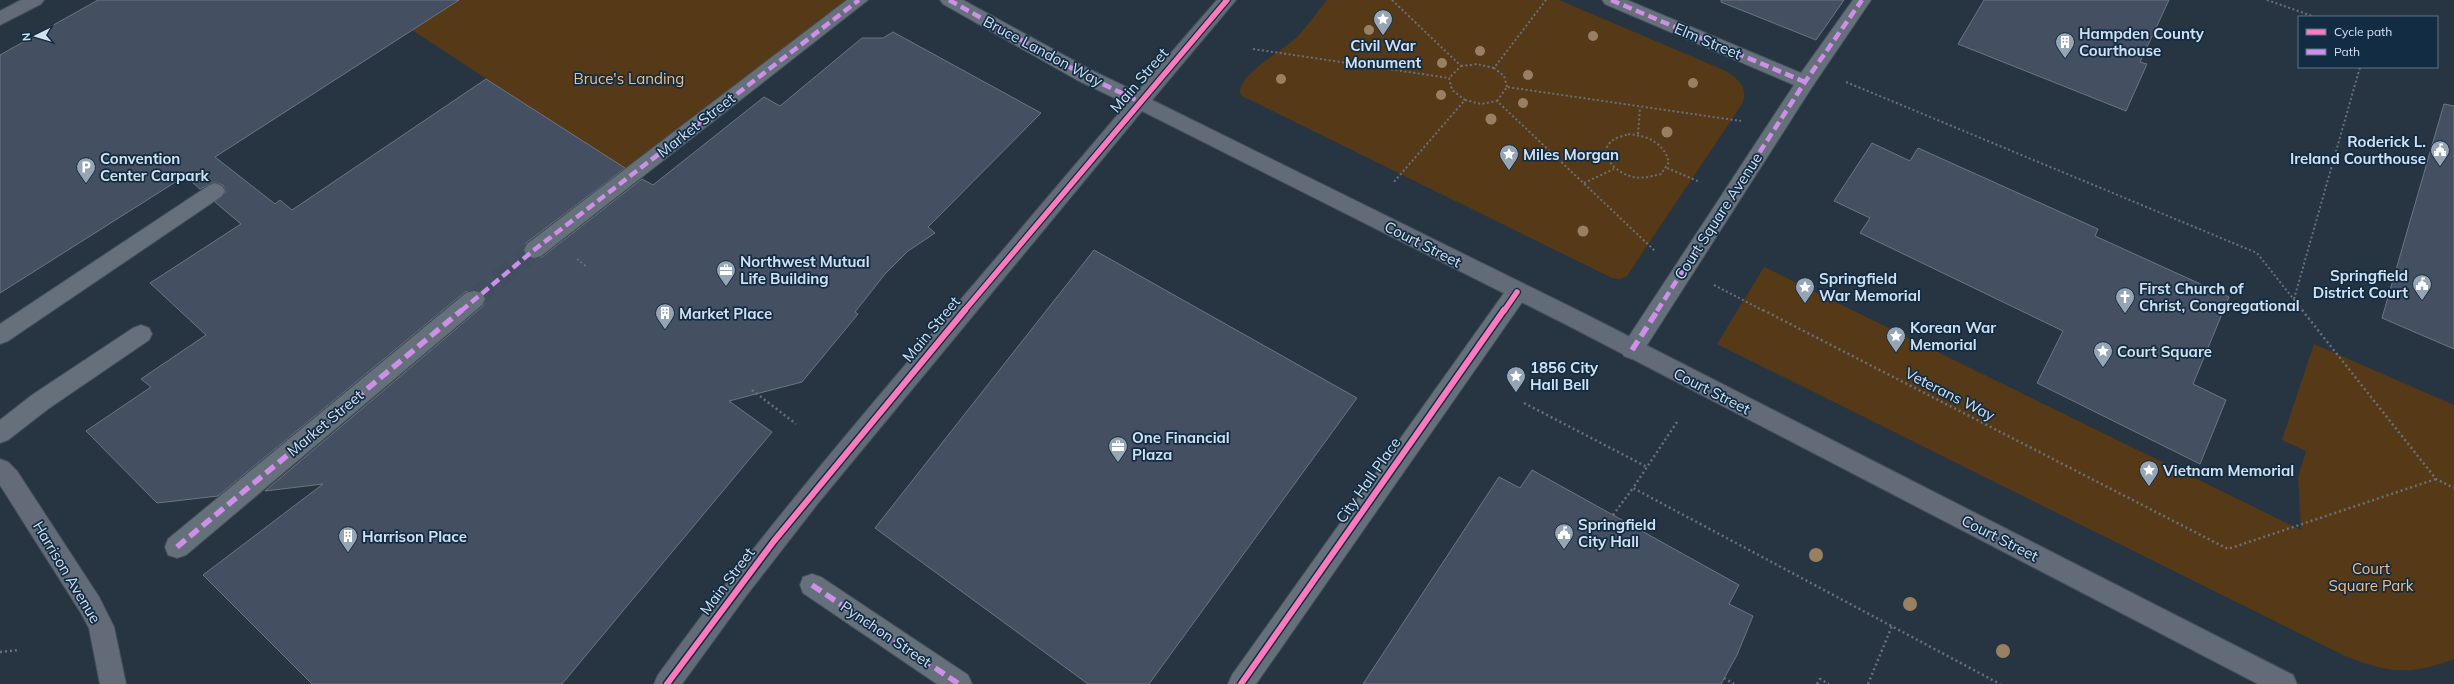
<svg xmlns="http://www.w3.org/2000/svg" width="2454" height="684" font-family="Mulish,sans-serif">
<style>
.green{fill:#563916}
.building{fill:#454f62;stroke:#6c7582}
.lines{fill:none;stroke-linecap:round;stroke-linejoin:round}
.minor-tunnel{stroke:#404f5d;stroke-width:20;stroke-dasharray:20 10;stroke-linecap:butt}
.minor-casing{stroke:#44505c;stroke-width:2}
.major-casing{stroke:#44505c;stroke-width:2}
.path-far1{stroke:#68717c;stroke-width:2;stroke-dasharray:2 2.5;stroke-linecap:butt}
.path{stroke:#68717c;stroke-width:2.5;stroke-dasharray:2 3;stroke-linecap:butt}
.minor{fill:#65707b;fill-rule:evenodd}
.major{fill:#636b79;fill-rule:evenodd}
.quiet-far1{stroke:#ce8fe9;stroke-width:4.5;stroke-dasharray:9 4.5;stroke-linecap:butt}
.quiet{stroke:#ce8fe9;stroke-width:5.5;stroke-dasharray:11 5.5;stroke-linecap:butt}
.cycleway-far1-casing{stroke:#122c43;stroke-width:8}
.cycleway-casing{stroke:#122c43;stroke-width:9}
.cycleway-far1{stroke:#fd7abc;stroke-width:5.5}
.cycleway{stroke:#fd7abc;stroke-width:6}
.tree{fill:#9a8062}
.labels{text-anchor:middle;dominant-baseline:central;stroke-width:3.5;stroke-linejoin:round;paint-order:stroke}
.poi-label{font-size:15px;font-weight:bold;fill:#d1e1f0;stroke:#122c43;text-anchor:start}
.street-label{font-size:15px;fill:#d1e1f0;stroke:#122c43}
.park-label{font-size:15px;fill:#f9bd7c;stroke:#122c43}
</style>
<rect width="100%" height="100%" fill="#273543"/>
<g class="green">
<path d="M459,0H847L854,4L632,174L412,30Z"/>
<path d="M1327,0H1559L1726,71C1739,80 1749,88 1742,104L1627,276L1620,279L1612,278L1242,96L1240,93C1238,74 1286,49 1298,36C1308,25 1317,12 1327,0Z"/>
<path d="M1764,267L2301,530L2298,477L2306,451L2282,440L2314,344L2454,405V659C2408,676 2389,673 2345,656L1717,344Z"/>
</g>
<g class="building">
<path d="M98,0H459L215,157L275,204L280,200L292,210L486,79L625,168L526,243L523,251L527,257L534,259L542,257L642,179L653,185L764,97L780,106L862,38H883L893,32L1041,113L928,227L935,233L908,251L885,274L855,312L858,314L802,382L729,401L772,432L562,684H312L203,575L323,484L265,491L483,306L486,298L482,292L474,290L465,292L218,496L157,503L86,431L151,387L141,379L206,335L150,283L241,224L215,202L226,192L223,185L214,182L200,189L185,176L0,293V55Z"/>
<path d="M1721,0H1844L1816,40L1721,2Z"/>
<path d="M1984,0H2169L2140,62L2147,64L2126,111L1958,44Z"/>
<path d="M2444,104L2454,106V349L2382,318Z"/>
<path d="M1872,143L1910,161L1918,148L2098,229L2095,236L2229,297L2193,384L2226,400L2200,464L2037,383L2063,331L1860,233L1870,218L1834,201Z"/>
<path d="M1094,250L1357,398L1149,684H1088L875,528Z"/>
<path d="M1532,470L1739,585L1729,604L1753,616L1737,655L1721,684H1363L1499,477L1520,488Z"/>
</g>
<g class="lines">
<path class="minor-tunnel" d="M474,299L534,250"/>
<defs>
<g id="minor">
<path d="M847,0H868L541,256L534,258L527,256L524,250L527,244Z"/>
<path d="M940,0H963L1091,70L1145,96L1148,101L1145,106L1138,108L1131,106L1077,80L943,4Z"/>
<path d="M1602,0H1627L1801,73L1853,0H1871L1812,87L1640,356L1632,359L1624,356L1621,350L1624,344L1794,85L1605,4Z"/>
<path d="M215,183L222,186L225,191L222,196L8,341L0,344V324L208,186Z"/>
<path d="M1517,284L1525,286L1528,292L1525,298L1256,684H1228L1232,675L1509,286Z"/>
<path d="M474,291L482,293L485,299L482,305L186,555L177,558L168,555L165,547L168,539L466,293Z"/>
<path d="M141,325L149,328L152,334L149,340L48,409L8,440L0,443V420L32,395L133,328Z"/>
<path d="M812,574L821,577L968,675L972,684H937L803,593L800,585L803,577Z"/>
</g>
<g id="major">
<path d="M21,0H44L41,4L0,25V11Z"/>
<path d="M1217,0H1236L1152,100L1585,314L2293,675L2297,684H2258L1569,326L1142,111L819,502L746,596L682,684H654L658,675C756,539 865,412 974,284C1055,189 1134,94 1217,0Z"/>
<path d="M0,459L8,462L17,471L99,597L114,627L126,684H100L89,628L81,613L0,485Z"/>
</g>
</defs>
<use href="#minor" class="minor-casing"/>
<use href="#major" class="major-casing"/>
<g class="path-far1">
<path d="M1392,0L1461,66L1449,78"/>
<path d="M2267,0L2315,17"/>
<path d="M1253,49L1449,78L1452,90L1465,100L1393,183"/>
<path d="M1461,66L1477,64L1494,68"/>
<path d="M1846,82L2257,253L2303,311"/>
<path d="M1507,87L1504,76L1494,68L1546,0"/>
<path d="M1465,100L1481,104L1497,101L1655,251"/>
<path d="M1497,101L1507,87L1741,121"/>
<path d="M1628,134C1648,136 1663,142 1669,162L1661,174C1652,176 1643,179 1633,177C1618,174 1594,154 1613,140C1617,137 1624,136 1628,134Z"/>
<path d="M1638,134L1640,107"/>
<path d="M1667,168L1700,182"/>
<path d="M1584,183L1614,169"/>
<path d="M577,259L587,267"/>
<path d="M1714,285L1764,311"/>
<path d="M2294,299L2360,67"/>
</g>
<g class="path">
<path d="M1763,310L2228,549L2436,479"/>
<path d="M2302,310L2436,479L2454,488"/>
<path d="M752,390L796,424"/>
<path d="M1524,403L1647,467"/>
<path d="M1677,422L1633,488L2000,684"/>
<path d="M1613,515L1633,488"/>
<path d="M0,652L20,650"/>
<path d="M1724,678L1734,684"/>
<path d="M1817,684L1820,679L1829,684"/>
<path d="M1868,684L1892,626"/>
</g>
<use href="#minor" class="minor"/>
<use href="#major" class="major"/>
<g class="quiet-far1">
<path d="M949,0L1084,75L1138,101"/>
<path d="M1611,0L1805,82"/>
<path d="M461,311L534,250L859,0"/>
<path d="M1657,311L1805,82L1862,0"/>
</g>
<g class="quiet">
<path d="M1632,350L1658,310"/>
<path d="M177,547L462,310"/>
<path d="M812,585L959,684"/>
</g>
<defs>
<g id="cycleway-far1">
<path d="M964,311L1227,0"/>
<path d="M1504,311L1517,292"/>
</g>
<g id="cycleway">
<path d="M667,684L774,541L965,310"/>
<path d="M1241,684L1504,310"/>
</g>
</defs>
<use href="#cycleway-far1" class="cycleway-far1-casing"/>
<use href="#cycleway" class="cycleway-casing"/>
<use href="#cycleway-far1" class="cycleway-far1"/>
<use href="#cycleway" class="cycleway"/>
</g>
<g class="tree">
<circle cx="1369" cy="30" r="5"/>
<circle cx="1593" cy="36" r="5"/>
<circle cx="1480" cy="51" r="5"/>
<circle cx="1442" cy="63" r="5"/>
<circle cx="1528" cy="75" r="5"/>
<circle cx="1281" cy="79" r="5"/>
<circle cx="1693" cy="83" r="5"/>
<circle cx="1441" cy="95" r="5"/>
<circle cx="1523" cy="103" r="5"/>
<circle cx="1491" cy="119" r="5.5"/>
<circle cx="1667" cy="132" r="5.5"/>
<circle cx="1583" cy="231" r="5.5"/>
<circle cx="1816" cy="555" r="7"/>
<circle cx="1910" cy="604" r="7"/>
<circle cx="2003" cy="651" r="7"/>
</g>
<defs>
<symbol id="sight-pin" viewBox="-11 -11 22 30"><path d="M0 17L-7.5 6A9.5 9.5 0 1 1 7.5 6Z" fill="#96a5b3" stroke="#122c43"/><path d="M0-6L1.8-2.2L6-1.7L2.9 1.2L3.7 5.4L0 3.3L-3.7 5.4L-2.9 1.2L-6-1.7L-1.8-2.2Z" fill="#fff"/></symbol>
<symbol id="building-pin" viewBox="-11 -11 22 30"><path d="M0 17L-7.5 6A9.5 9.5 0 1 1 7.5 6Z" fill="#96a5b3" stroke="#122c43"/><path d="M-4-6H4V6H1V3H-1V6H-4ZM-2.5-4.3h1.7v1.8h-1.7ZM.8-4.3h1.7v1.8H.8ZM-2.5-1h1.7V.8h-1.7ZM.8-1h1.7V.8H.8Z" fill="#fff"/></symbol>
<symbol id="civic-pin" viewBox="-11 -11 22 30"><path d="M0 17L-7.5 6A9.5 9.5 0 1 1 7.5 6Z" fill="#96a5b3" stroke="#122c43"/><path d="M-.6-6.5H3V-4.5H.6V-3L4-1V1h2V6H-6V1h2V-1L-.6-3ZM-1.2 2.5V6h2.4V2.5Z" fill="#fff"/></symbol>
<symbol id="parking-pin" viewBox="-11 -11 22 30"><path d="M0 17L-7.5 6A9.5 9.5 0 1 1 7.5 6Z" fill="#96a5b3" stroke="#122c43"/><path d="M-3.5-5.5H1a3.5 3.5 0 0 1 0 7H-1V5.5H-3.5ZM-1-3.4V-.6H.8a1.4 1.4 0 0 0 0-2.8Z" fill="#fff"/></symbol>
<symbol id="office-pin" viewBox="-11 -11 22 30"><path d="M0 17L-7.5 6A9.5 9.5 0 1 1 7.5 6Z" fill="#96a5b3" stroke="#122c43"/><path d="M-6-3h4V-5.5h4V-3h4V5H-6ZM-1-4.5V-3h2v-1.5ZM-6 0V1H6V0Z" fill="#fff"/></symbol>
<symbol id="church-pin" viewBox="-11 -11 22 30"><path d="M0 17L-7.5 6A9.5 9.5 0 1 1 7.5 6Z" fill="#96a5b3" stroke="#122c43"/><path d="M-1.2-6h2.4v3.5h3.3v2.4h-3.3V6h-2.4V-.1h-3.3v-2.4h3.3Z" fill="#fff"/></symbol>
</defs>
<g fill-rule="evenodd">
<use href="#sight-pin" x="1372" y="8" width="22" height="30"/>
<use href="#building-pin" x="2054" y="31" width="22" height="30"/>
<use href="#civic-pin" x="2429" y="139" width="22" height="30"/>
<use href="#sight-pin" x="1498" y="143" width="22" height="30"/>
<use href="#parking-pin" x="75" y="156" width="22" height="30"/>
<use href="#office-pin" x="715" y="259" width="22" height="30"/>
<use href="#civic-pin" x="2411" y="273" width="22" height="30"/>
<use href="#sight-pin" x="1794" y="276" width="22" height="30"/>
<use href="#church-pin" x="2114" y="286" width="22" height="30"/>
<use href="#building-pin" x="654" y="302" width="22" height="30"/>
<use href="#sight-pin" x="1885" y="325" width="22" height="30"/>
<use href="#sight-pin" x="2092" y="340" width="22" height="30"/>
<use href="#sight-pin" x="1505" y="365" width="22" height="30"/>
<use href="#office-pin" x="1107" y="435" width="22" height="30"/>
<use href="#sight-pin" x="2138" y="459" width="22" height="30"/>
<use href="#civic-pin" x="1553" y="522" width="22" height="30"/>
<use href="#building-pin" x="337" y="525" width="22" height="30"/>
</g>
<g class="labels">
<g class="poi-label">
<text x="2079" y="33">Hampden County<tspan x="2079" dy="17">Courthouse</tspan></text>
<text x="1383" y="45" text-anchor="middle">Civil War<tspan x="1383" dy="17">Monument</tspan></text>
<text x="2426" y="141" text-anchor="end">Roderick L.<tspan x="2426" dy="17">Ireland Courthouse</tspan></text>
<text x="1523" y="154">Miles Morgan</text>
<text x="100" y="158">Convention<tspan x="100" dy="17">Center Carpark</tspan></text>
<text x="740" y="261">Northwest Mutual<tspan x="740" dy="17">Life Building</tspan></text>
<text x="2408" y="275" text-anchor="end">Springfield<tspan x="2408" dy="17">District Court</tspan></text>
<text x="1819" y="278">Springfield<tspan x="1819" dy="17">War Memorial</tspan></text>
<text x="2139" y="288">First Church of<tspan x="2139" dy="17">Christ, Congregational</tspan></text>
<text x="679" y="313">Market Place</text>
<text x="1910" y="327">Korean War<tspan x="1910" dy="17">Memorial</tspan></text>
<text x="2117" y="351">Court Square</text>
<text x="1530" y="367">1856 City<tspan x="1530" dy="17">Hall Bell</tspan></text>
<text x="1132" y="437">One Financial<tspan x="1132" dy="17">Plaza</tspan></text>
<text x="2163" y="470">Vietnam Memorial</text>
<text x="1578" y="524">Springfield<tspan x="1578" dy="17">City Hall</tspan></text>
<text x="362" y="536">Harrison Place</text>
</g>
<g class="street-label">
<text transform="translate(1708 41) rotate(23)">Elm Street</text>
<text transform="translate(1043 51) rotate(28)">Bruce Landon Way</text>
<text transform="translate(1139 80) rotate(-49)">Main Street</text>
<text transform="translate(696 125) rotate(-38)">Market Street</text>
<text transform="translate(1718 216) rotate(-57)">Court Square Avenue</text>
<text transform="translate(1423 244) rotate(27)">Court Street</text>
<text transform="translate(931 329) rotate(-50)">Main Street</text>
<text transform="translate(1712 391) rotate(27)">Court Street</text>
<text transform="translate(1950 394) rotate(27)">Veterans Way</text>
<text transform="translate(325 423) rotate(-40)">Market Street</text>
<text transform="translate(1368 480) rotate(-55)">City Hall Place</text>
<text transform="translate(2000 538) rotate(27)">Court Street</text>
<text transform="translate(67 572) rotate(59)">Harrison Avenue</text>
<text transform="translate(727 581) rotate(-53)">Main Street</text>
<text transform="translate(886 634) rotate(34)">Pynchon Street</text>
</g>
<g class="park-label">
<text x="629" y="78">Bruce's Landing</text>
<text x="2371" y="568">Court<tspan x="2371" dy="17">Square Park</tspan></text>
</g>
</g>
<rect x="2298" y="16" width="140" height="52" fill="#122c43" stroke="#5e7488"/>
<rect x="2306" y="29" width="20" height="6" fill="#fd7abc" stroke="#5e7488"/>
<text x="2334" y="36" font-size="12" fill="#d1e1f0">Cycle path</text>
<rect x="2306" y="49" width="20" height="6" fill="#ce8fe9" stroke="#5e7488"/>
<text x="2334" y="56" font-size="12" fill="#d1e1f0">Path</text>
<g transform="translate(36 36) rotate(265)" stroke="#122c43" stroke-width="3" paint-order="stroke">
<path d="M0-3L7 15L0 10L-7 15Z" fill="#d1e1f0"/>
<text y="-6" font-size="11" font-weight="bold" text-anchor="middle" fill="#d1e1f0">N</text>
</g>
</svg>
